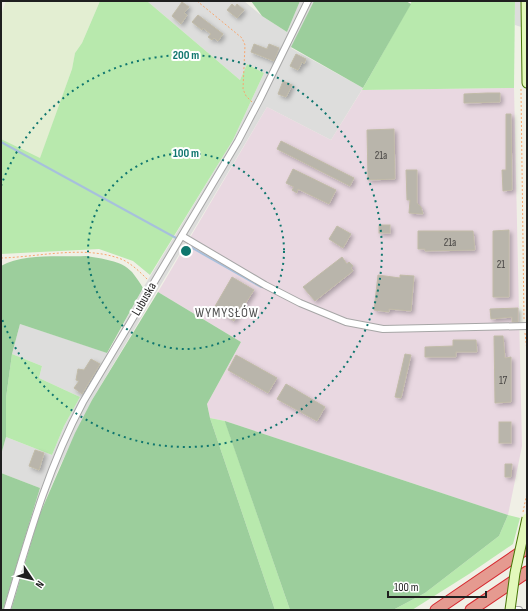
<svg xmlns="http://www.w3.org/2000/svg" width="528" height="611" font-family="'Sofia Sans Condensed',sans-serif">
<style>
.residential{fill:#dddddc}
.industrial{fill:#e9d8e1}
.farmland{fill:#e3eed2}
.grass{fill:#b8e9ad}
.forest{fill:#9cce9c}
.lines{fill:none;stroke-linecap:round;stroke-linejoin:round}
.stream{stroke:#a7c0dc;stroke-width:2}
.building{fill:#b9b5ab;stroke:#c1bba8;filter:url(#shadow)}
.street-casing{stroke:#a6a6a6;stroke-width:8}
.secondary-casing{stroke:#487607;stroke-width:11}
.highway-casing{stroke:#d72930;stroke-width:13}
.path{stroke:#f7a770;stroke-width:1;stroke-dasharray:2 2;stroke-linecap:butt}
.street{stroke:#fff;stroke-width:6}
.secondary{stroke:#e3f8bb;stroke-width:9}
.highway{stroke:#e59a90;stroke-width:11}
.secondary-bridge-casing{stroke:#487607;stroke-width:11;stroke-linecap:butt}
.secondary-bridge{stroke:#e3f8bb;stroke-width:9}
.ring{fill:none;stroke:#0f766e;stroke-width:2;stroke-dasharray:2 4}
.labels{text-anchor:middle;dominant-baseline:central;stroke-width:4;stroke-linejoin:round;paint-order:stroke}
.number-label{font-size:11px;fill:#464442}
.street-label{font-size:13px;fill:#1f1f1f;stroke:#fff}
.neighbourhood-label{font-size:14px;letter-spacing:1px;fill:#525252;stroke:#fff}
.centre{fill:#0f766e;stroke:#fff;stroke-width:2}
.ring-label{font-size:12px;text-anchor:middle;font-weight:bold;fill:#0f766e;stroke:#fff;stroke-width:4;stroke-linejoin:round;paint-order:stroke}
</style>
<defs>
<filter id="shadow"><feDropShadow dx="2.5" dy="2.5" stdDeviation="2" flood-color="#0004"/></filter>
</defs>
<rect width="100%" height="100%" fill="#f0f0e6"/>
<g class="residential">
<path d="M147,1H244L262,16L287,32L300,1H314L291,48L363,88L331,140L267,107L92,400L58,470L39,516L11,610H3L40,488L1,473V455L6,437L52,455L64,426L80,397L39,378L42,366L12,354L20,324L108,353L143,288L233,140L264,73L247,64L240,80Z"/>
<path d="M515,1H527V29L515,25Z"/>
</g>
<path class="industrial" d="M514,88L522,446L508,515L225,421L210,418L207,404L241,342L158,292L267,107L331,140L362,90Z"/>
<path class="farmland" d="M6,1H100L82,43L75,53L72,69L40,159L1,139V15Z"/>
<g class="grass">
<path d="M100,1H147L240,80L247,64L264,73L233,140L150,275L133,261L99,249L1,254V139L40,158L72,69L75,53L82,43Z"/>
<path d="M412,1H515L514,88L362,90Z"/>
<path d="M12,354L42,366L39,378L80,397L64,426L52,455L6,437V398Z"/>
<path d="M210,418L225,421L290,610H275Z"/>
<path d="M508,515L520,518L513,544L469,574L412,610H393L425,593L499,536Z"/>
</g>
<g class="forest">
<path d="M251,1H300L287,32L262,16Z"/>
<path d="M314,1H406L411,4L363,88L291,47Z"/>
<path d="M86,256C102,259 121,260 132,272C136,277 140,283 143,288L107,353L20,324L12,354L6,398V437L1,455V266C23,253 60,257 86,256Z"/>
<path d="M158,292L241,342L207,404L210,418L275,610H11L39,516L75,433L92,400Z"/>
<path d="M225,422V421L508,515L499,536L425,593L393,610H290Z"/>
<path d="M1,473L40,488L3,610H1Z"/>
</g>
<g class="lines">
<g class="stream">
<path d="M1,142L176,238"/>
<path d="M187,245L261,287"/>
</g>
</g>
<g class="building">
<path d="M182,2L189,7L184,13L187,15L181,24L172,16Z"/>
<path d="M232,4L235,7L237,4L244,10L237,18L227,10Z"/>
<path d="M198,15L223,34L218,41L214,38L212,40L208,37L211,34L203,28L202,30L192,22Z"/>
<path d="M254,44L267,49L269,44L279,48L274,61L251,52Z"/>
<path d="M296,54L306,59L304,64L302,62L298,70L290,66Z"/>
<path d="M283,81L292,85L286,97L278,94Z"/>
<path d="M487,93H500V102L464,103V94Z"/>
<path d="M506,114H511L512,190L503,191L502,170H506Z"/>
<path d="M394,129L395,179L368,180L367,130Z"/>
<path d="M281,141L354,178L350,186L277,149Z"/>
<path d="M293,169L336,190L329,204L298,189L297,193L292,190L294,187L286,183Z"/>
<path d="M406,170H417V203L421,207L423,214L409,213L410,200H407Z"/>
<rect x="379" y="225" width="11" height="8"/>
<path d="M337,226L351,234L343,248L329,239Z"/>
<path d="M509,230V297H493V231Z"/>
<path d="M418,231H473L475,250L425,251V249H418Z"/>
<path d="M342,257L347,264L349,262L353,266L351,268L353,271L315,301L303,287Z"/>
<path d="M378,275L400,278V275L414,276L411,311L389,309V312L374,310Z"/>
<path d="M232,277L254,290L234,321L214,308Z"/>
<path d="M518,308V322H512V317L491,319L490,309Z"/>
<path d="M494,336H503L505,358L511,357V402L495,403Z"/>
<path d="M453,340H476L477,352H456V357H425V347L453,346Z"/>
<path d="M405,354L411,355L401,398L395,397Z"/>
<path d="M236,355L277,378L268,393L228,370Z"/>
<path d="M91,359L100,364L82,394L74,388L79,381L76,380L78,369L84,370Z"/>
<path d="M286,384L325,407L317,421L277,399Z"/>
<rect x="499" y="422" width="12" height="21"/>
<path d="M35,450L44,453L39,470L29,466Z"/>
<path d="M505,464H512L511,477H505Z"/>
</g>
<g class="lines">
<defs>
<g id="street">
<path d="M182,236L265,285L300,303L346,322L383,329L527,326"/>
<path d="M7,610C28,539 48,467 83,402L238,141L260,99L308,1"/>
<path d="M516,610H519"/>
</g>
<path id="secondary" d="M526,1L527,83"/>
<g id="highway">
<path d="M436,610L527,548"/>
<path d="M471,610L527,572"/>
</g>
</defs>
<use href="#street" class="street-casing"/>
<use href="#secondary" class="secondary-casing"/>
<use href="#highway" class="highway-casing"/>
<g class="path">
<path d="M197,1L242,38L245,45L243,89L246,96L252,102"/>
<path d="M521,89L524,320"/>
<path d="M1,258C39,257 84,245 121,259C131,263 140,272 148,280"/>
<path d="M525,333L527,351"/>
<path d="M523,512L527,493"/>
</g>
<use href="#street" class="street"/>
<use href="#secondary" class="secondary"/>
<use href="#highway" class="highway"/>
<defs>
<path id="secondary-bridge" d="M510,610L515,573L527,518"/>
</defs>
<use href="#secondary-bridge" class="secondary-bridge-casing"/>
<use href="#secondary-bridge" class="secondary-bridge"/>
</g>
<g class="ring">
<circle cx="186" cy="251" r="98"/>
<path d="M1 186A196 196 0 1 1 1 316"/>
</g>
<g class="labels">
<g class="number-label">
<text x="381" y="155">21a</text>
<text x="450" y="242">21a</text>
<text x="501" y="264">21</text>
<text x="503" y="380">17</text>
</g>
<g class="street-label">
<text transform="translate(144 299) rotate(-60)">Lubuska</text>
</g>
<g class="neighbourhood-label">
<text x="227" y="312">WYMYSŁÓW</text>
</g>
</g>
<circle cx="186" cy="251" r="6" class="centre"/>
<g class="ring-label">
<text x="186" y="59">200 m</text>
<text x="186" y="157">100 m</text>
</g>
<rect width="528" height="611" fill="none" stroke="#1f1f1f" stroke-width="4"/>
<g transform="translate(32 579) rotate(125)" stroke="#ffffff" stroke-width="3" paint-order="stroke">
<path d="M0-3L7 15L0 10L-7 15Z" fill="#1f1f1f"/>
<text y="-6" font-size="11" font-weight="bold" text-anchor="middle" fill="#1f1f1f">N</text>
</g>
<path d="M388 591v6h98v-6" fill="none" stroke="#1f1f1f" stroke-width="2"/>
<text x="394" y="591" font-size="12" fill="#1f1f1f" stroke="#ffffff" stroke-width="3" paint-order="stroke">100 m</text>
</svg>
